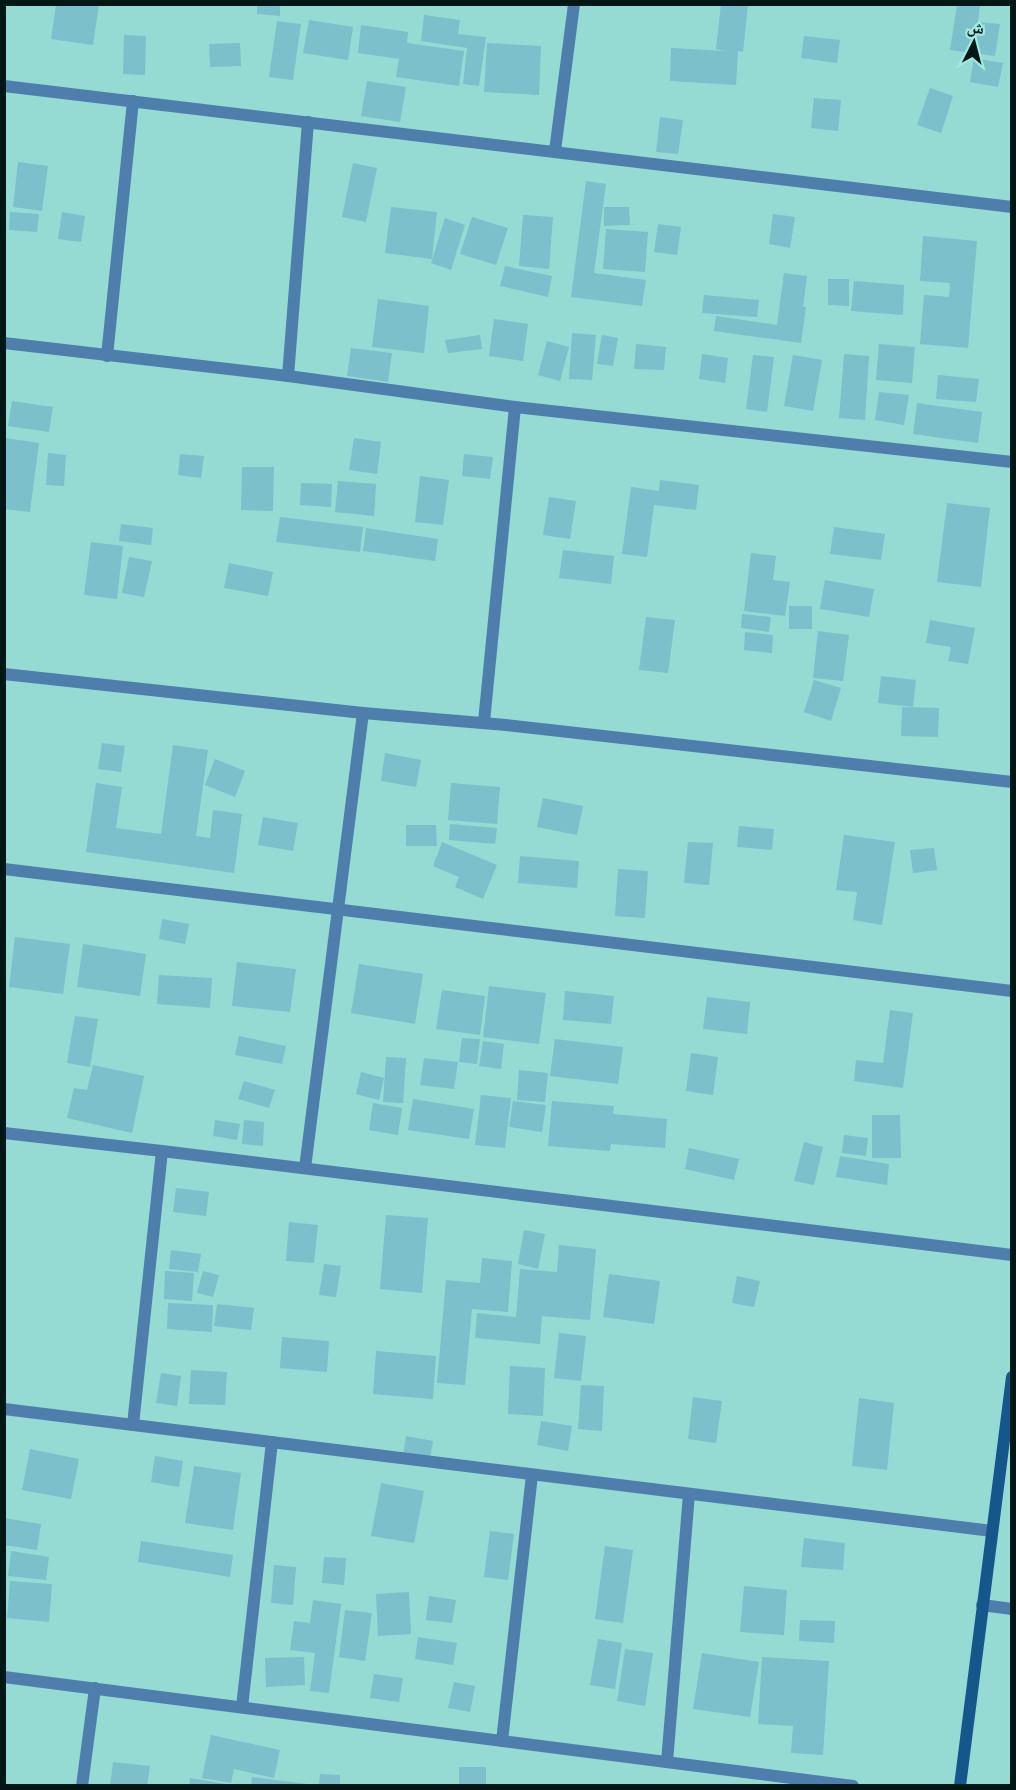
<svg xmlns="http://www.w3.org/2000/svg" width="1016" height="1790" font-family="'Asap Condensed','Noto Naskh Arabic',sans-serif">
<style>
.building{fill:#7bc0ca}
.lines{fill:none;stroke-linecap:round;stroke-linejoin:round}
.street{stroke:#4e7fac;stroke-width:12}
.secondary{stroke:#15578b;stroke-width:12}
</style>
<rect width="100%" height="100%" fill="#95dbd4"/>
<g class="building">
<path d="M257,4H280V16L257,14Z"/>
<path d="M721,4L748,5L743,52L738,51L736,85L670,81L671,48L726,51L716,49Z"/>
<path d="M56,5H99L93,45L51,39Z"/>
<path d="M957,5H980L978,22L1000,24L995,56L950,50Z"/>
<path d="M424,15L460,20L458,34L486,37L479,86L463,84L467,48L421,41Z"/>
<path d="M309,20L353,27L348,60L303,53Z"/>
<path d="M277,21L301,24L293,80L269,77Z"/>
<path d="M361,25L408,32L407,43L464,51L459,86L396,77L399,59L358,53Z"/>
<path d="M124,35L146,36L145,75L123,74Z"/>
<path d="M804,36L840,40L837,63L801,58Z"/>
<path d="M240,43L241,66L210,67L209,44Z"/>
<path d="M487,43L541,46L539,95L484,92Z"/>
<path d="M974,58L1003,63L998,87L970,82Z"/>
<path d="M367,81L406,87L400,122L361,116Z"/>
<path d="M930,88L953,96L941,133L917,125Z"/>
<path d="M814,98L841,100L838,131L811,128Z"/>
<path d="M660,117L683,120L678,154L656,152Z"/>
<path d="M18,162L48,166L42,211L13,207Z"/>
<path d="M353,163L377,168L366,222L342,217Z"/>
<path d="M586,181L606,184L594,273L646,280L642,306L571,297Z"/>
<path d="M391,207L437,212L432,259L385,253Z"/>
<path d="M604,207H629L630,225L604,226Z"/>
<path d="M10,212L39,214L37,232L9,230Z"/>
<path d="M62,212L85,216L81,242L58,239Z"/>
<path d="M773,214L795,217L790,248L769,244Z"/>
<path d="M523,215L553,217L549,269L519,266Z"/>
<path d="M472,217L508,228L496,265L460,254Z"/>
<path d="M445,218L465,225L451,270L431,263Z"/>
<path d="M658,224L681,227L677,255L654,252Z"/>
<path d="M606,229L648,232L645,272L603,269Z"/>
<path d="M923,236L977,241L968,348L920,344L924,295L949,297L950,283L920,281Z"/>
<path d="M505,266L552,276L548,297L500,286Z"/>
<path d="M784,273L807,276L803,307H806L801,343L714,331L716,316L777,325Z"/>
<path d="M828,279H849V306L828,305Z"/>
<path d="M854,281L904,285L903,315L851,311Z"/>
<path d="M704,295L759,300L757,317L702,313Z"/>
<path d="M378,299L429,306L424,353L372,347Z"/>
<path d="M494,319L528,324L523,361L489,356Z"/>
<path d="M572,333L596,335L592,380L569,379Z"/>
<path d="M480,335L482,349L448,353L445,340Z"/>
<path d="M602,335L618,338L613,366L597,364Z"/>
<path d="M547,341L569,347L560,381L538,375Z"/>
<path d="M636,344L666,347L664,370L634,369Z"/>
<path d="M879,344L915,347L912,383L876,380Z"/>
<path d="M351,348L392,353L388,382L347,376Z"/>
<path d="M702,354L728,358L725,383L699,379Z"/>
<path d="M844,354L869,356L865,420L839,418Z"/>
<path d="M753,355L774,357L767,412L746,409Z"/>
<path d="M793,355L822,360L813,411L784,406Z"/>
<path d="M938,375L979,379L976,402L936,399Z"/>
<path d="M879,392L909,395L904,425L875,420Z"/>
<path d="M12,401L53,407L49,432L8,426Z"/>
<path d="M917,403L982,412L978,443L913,434Z"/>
<path d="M5,438L39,443L30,512L4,509Z"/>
<path d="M354,438L381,442L377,474L349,470Z"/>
<path d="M48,453L66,455L64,486L46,485Z"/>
<path d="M180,454L204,456L201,478L178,475Z"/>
<path d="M464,454L493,457L490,479L462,476Z"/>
<path d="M242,467H274L273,511L241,510Z"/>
<path d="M420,476L449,480L443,525L415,522Z"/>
<path d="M660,480L699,485L696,510L654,505L647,557L622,554L631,487L659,491Z"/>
<path d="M338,481L376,484L374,516L335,512Z"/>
<path d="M301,483L332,484L331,507L300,505Z"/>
<path d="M549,497L576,501L570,539L543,535Z"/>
<path d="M947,503L990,508L981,587L937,582Z"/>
<path d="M280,517L363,527L360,552L276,542Z"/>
<path d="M121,524L153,528L151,545L119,541Z"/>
<path d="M834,527L885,534L881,560L830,554Z"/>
<path d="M366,528L438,539L435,561L363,551Z"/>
<path d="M91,542L123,546L117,599L84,595Z"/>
<path d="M563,550L614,556L611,584L559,578Z"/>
<path d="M751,553L776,556L773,580L790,582L785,616L744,611Z"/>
<path d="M129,557L152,561L144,597L122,593Z"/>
<path d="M229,563L273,572L268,596L224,588Z"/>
<path d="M825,580L874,589L869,617L820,609Z"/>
<rect x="789" y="606" width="23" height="23"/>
<path d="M742,614L771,617L769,632L741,628Z"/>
<path d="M646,617L675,620L668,673L639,670Z"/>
<path d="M930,620L975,628L968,664L948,661L951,647L926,643Z"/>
<path d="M818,631L849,635L843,681L813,678Z"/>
<path d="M745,632L773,635L772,653L744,650Z"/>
<path d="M881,676L916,680L913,707L878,703Z"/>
<path d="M814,680L841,688L831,721L804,712Z"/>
<path d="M902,707L939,708L938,737L901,736Z"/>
<path d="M102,743L125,746L121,772L98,769Z"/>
<path d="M173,745L208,750L196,836L210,838L213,810L242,814L234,873L86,852L96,783L122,787L116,828L161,834Z"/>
<path d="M385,753L421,760L416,787L381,781Z"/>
<path d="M215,759L245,771L235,797L205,785Z"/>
<path d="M451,783L500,787L497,824L448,820Z"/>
<path d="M543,798L583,806L577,835L537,827Z"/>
<path d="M263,817L298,823L293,851L258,845Z"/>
<path d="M450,824L497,828L495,844L449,840Z"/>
<path d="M406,825H436L437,846H406Z"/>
<path d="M739,826L774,829L772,850L737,847Z"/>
<path d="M844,835L895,842L882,925L853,920L857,892L836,890Z"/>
<path d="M442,842L497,865L483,899L455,887L459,877L433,866Z"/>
<path d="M688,842L713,843L709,885L684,883Z"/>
<path d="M934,848L937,870L913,873L910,850Z"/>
<path d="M520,856L579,861L577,888L518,883Z"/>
<path d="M618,869L648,871L645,918L615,916Z"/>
<path d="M162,919L189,924L185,944L159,939Z"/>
<path d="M15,937L70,944L63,994L9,987Z"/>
<path d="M83,944L146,954L140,996L77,987Z"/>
<path d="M237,962L296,969L290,1012L232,1006Z"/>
<path d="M359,964L423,974L415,1024L351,1013Z"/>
<path d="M159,975L212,978L210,1008L157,1004Z"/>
<path d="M489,986L546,993L539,1044L483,1037Z"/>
<path d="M442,990L485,996L480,1035L436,1029Z"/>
<path d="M565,991L614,996L611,1024L563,1020Z"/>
<path d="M707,997L750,1002L747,1034L703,1029Z"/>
<path d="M890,1010L913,1013L903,1088L854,1081L856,1060L883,1063Z"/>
<path d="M75,1016L98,1019L90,1067L67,1063Z"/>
<path d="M239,1036L286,1046L282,1064L235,1055Z"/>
<path d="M462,1038L480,1039L477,1064L459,1062Z"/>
<path d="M555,1039L623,1047L618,1084L550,1076Z"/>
<path d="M483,1041L504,1044L501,1069L479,1066Z"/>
<path d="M691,1053L718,1057L713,1095L686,1091Z"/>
<path d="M386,1057L406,1058L403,1103L383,1102Z"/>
<path d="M424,1058L458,1062L454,1089L420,1085Z"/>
<path d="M93,1065L144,1076L132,1133L67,1118L74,1088L87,1090Z"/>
<path d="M519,1070L548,1073L545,1102L517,1100Z"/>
<path d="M361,1072L384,1078L379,1100L356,1094Z"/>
<path d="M244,1081L275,1090L269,1108L238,1099Z"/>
<path d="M481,1095L511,1098L505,1148L475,1145Z"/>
<path d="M413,1099L474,1109L469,1139L408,1130Z"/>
<path d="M513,1101L546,1105L542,1132L509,1127Z"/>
<path d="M552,1101L614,1106L613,1114L667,1119L665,1148L611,1144L610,1151L548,1146Z"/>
<path d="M373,1103L402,1108L398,1135L369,1130Z"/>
<path d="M872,1115H900L901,1158H872Z"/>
<path d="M215,1120L240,1124L237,1140L213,1136Z"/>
<path d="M244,1120L264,1122L263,1146L242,1144Z"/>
<path d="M844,1135L868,1138L866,1156L842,1153Z"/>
<path d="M804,1142L823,1147L814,1185L794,1181Z"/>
<path d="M689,1148L739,1159L734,1180L685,1169Z"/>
<path d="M840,1156L889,1164L887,1185L836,1177Z"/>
<path d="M176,1188L209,1192L206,1216L173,1212Z"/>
<path d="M386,1215L428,1218L422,1293L380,1289Z"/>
<path d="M289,1222L318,1225L314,1263L286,1261Z"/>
<path d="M524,1230L545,1234L538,1269L518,1264Z"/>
<path d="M559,1245L596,1249L590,1320L542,1316L540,1344L475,1338L477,1313L516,1317L520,1269L557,1272Z"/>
<path d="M171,1250L201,1254L198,1272L169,1269Z"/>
<path d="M482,1258L512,1261L508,1312L472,1309L465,1385L437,1383L446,1280L480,1283Z"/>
<path d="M324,1264L341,1266L336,1297L319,1295Z"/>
<path d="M165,1271L194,1273L192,1301L164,1299Z"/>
<path d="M203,1271L219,1275L213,1297L197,1293Z"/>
<path d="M609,1274L660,1281L654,1324L603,1317Z"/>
<path d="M737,1276L760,1281L754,1307L732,1303Z"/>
<path d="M168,1303L213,1305L212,1332L167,1329Z"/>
<path d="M217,1304L254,1308L251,1330L214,1326Z"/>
<path d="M559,1333L586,1336L581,1381L554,1378Z"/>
<path d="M282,1337L329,1341L327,1372L280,1368Z"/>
<path d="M376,1351L436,1356L433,1399L373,1394Z"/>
<path d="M510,1366L545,1368L543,1416L508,1414Z"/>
<path d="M191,1370L227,1372L225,1405L189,1404Z"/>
<path d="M161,1373L181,1376L177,1406L156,1403Z"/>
<path d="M581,1385L604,1386L602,1431L578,1429Z"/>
<path d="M693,1397L722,1401L716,1443L688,1439Z"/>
<path d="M859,1398L894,1403L887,1470L852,1466Z"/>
<path d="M541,1421L572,1426L568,1451L537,1445Z"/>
<path d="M406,1436L433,1441L430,1459L403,1455Z"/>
<path d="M30,1449L79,1459L71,1499L22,1490Z"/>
<path d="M155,1456L183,1461L179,1487L151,1482Z"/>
<path d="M194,1466L241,1473L233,1530L185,1523Z"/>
<path d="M381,1483L424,1491L414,1543L371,1536Z"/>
<path d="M4,1518L41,1524L37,1550L4,1545Z"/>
<path d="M490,1531L514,1534L508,1580L484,1577Z"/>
<path d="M804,1538L845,1543L843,1570L801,1567Z"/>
<path d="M141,1541L233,1555L230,1577L138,1562Z"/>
<path d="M605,1546L633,1550L623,1623L595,1619Z"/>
<path d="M11,1551L49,1557L46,1580L8,1576Z"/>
<path d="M324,1557L346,1558L344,1585L322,1583Z"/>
<path d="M274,1565L296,1567L293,1605L271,1603Z"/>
<path d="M10,1581L52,1584L49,1622L7,1618Z"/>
<path d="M744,1586L787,1590L784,1635L740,1632Z"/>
<path d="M409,1592L411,1634L378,1636L376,1594Z"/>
<path d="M429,1596L456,1600L452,1623L426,1620Z"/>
<path d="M313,1600L341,1604L329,1693L310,1691L315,1653L290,1650L294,1621L310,1623Z"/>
<path d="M345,1610L372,1613L365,1661L339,1657Z"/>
<path d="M800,1620L835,1621L834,1643L799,1641Z"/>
<path d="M418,1637L457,1643L453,1665L415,1659Z"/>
<path d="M598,1639L622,1643L615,1689L590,1685Z"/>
<path d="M625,1649L653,1653L645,1706L617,1701Z"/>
<path d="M702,1653L759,1662L750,1717L693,1709Z"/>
<path d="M304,1657L305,1685L266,1687L265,1658Z"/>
<path d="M762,1657L829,1661L823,1755L791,1753L793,1726L758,1724Z"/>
<path d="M374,1674L403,1678L399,1702L370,1698Z"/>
<path d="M454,1682L475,1686L470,1712L448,1708Z"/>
<path d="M211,1735L280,1750L274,1778L234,1769L231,1783L202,1778Z"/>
<path d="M113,1762L150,1766L147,1786H110Z"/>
<rect x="459" y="1767" width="27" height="19"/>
<path d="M320,1774L340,1775V1786H319Z"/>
<path d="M252,1777L307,1784V1786H251Z"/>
<path d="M190,1778L226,1784V1786H189Z"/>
</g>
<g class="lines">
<g class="street">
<path d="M4,86L1012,207"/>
<path d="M555,151L574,4"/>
<path d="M4,343L288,376L515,407L1012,462"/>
<path d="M107,356L133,101"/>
<path d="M288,376L308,122"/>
<path d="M4,674L363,713L506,725L1012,782"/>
<path d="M484,722L515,407"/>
<path d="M4,869L1012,991"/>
<path d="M4,1133L162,1151L1012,1255"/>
<path d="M305,1168L363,713"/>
<path d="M4,1409L992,1531"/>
<path d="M133,1425L162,1151"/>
<path d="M982,1605L1012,1609"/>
<path d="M4,1677L853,1786"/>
<path d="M242,1707L272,1442"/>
<path d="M502,1741L532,1475"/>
<path d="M667,1762L689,1494"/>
<path d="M82,1786L95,1688"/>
</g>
<path class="secondary" d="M960,1786L1012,1377"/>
</g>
<rect width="1016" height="1790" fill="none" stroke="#001715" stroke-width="12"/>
<g transform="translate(974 42) rotate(6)" stroke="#a2e9e1" stroke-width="4.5" paint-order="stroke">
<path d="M0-4.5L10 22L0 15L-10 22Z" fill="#001715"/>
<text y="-9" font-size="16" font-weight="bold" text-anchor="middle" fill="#001715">ش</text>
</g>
</svg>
